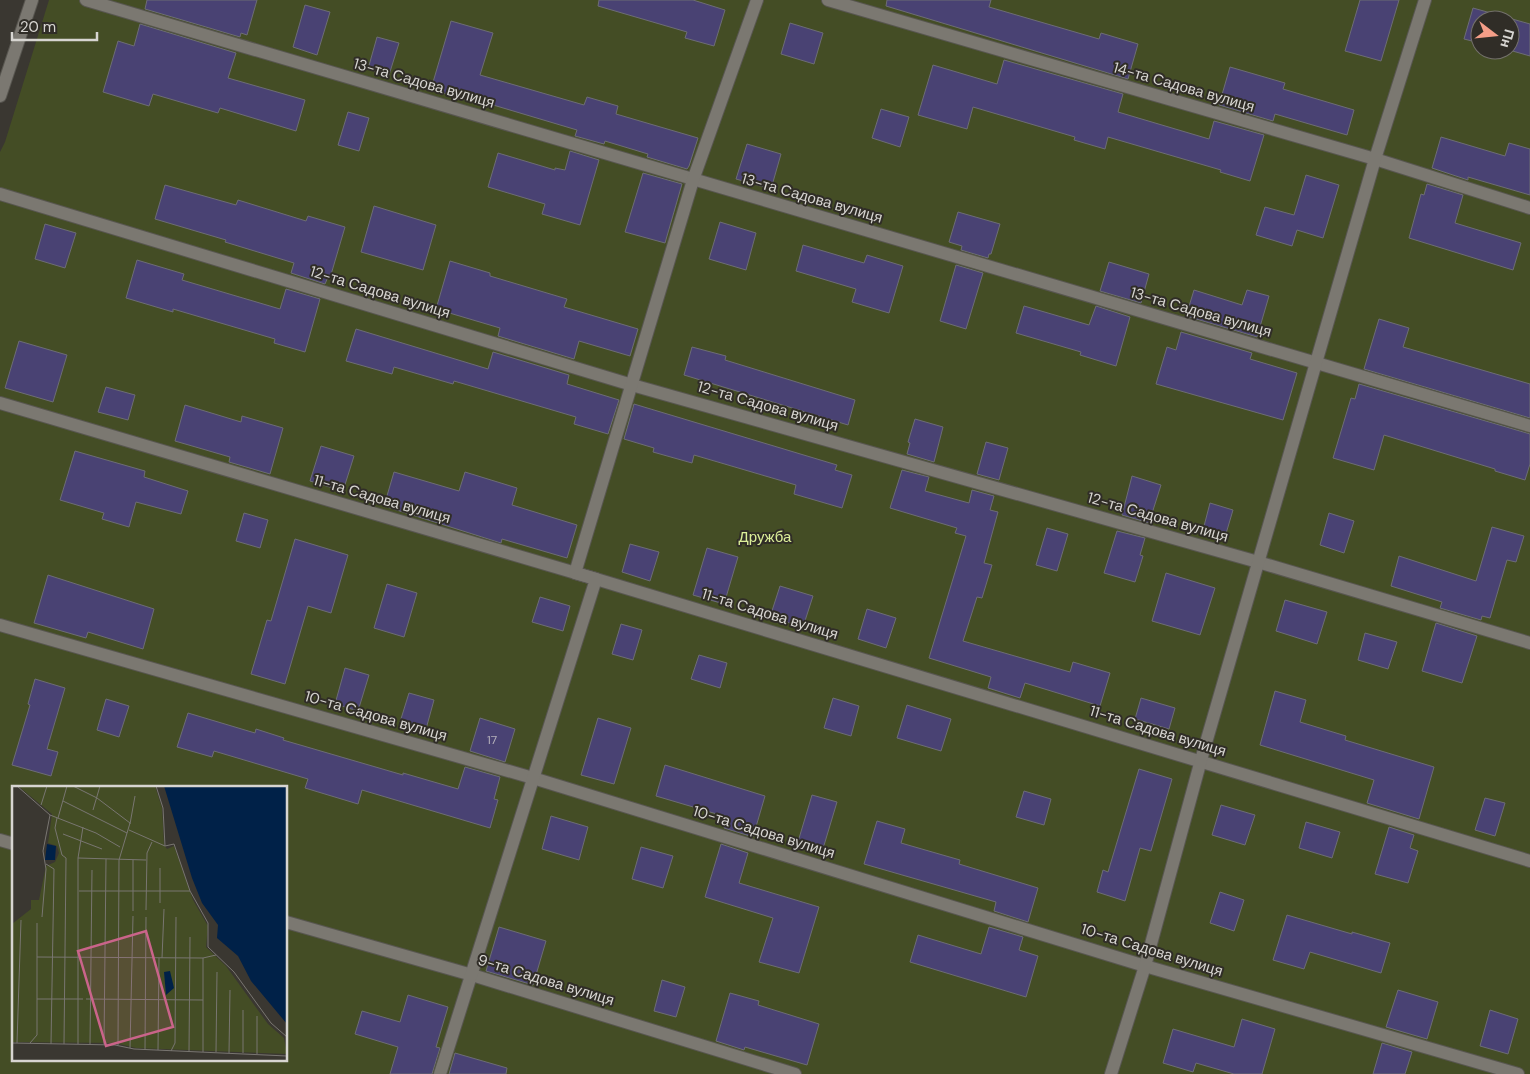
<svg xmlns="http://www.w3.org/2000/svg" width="1530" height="1074" font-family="'DM Sans',sans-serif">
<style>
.green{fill:#444d25;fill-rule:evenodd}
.building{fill:#494273;stroke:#6d6d75}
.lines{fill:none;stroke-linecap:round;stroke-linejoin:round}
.minor-casing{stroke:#585650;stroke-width:14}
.minor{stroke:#7b7871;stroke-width:12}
.labels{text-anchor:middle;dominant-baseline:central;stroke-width:4;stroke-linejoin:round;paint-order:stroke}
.number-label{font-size:12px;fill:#b4b0ba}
.street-label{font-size:15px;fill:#d7d5d1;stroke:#302d27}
.park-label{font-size:15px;fill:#dbee98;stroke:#302d27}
.inset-road{fill:none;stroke:#797671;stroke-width:1}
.view{fill:#ca648a;fill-opacity:0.15;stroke:#ca648a;stroke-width:2.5}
.inset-edge{fill:none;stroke:#d7d5d1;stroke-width:2.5}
</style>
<rect width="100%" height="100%" fill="#3a3731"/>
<path class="green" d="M49,0H1530V1074H0V152L5,142ZM1480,20H1510V50H1480ZM14,788H286V1060H14Z"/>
<g class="building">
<path d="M147,0H257L247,35L241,33L240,37L145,9Z"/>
<path d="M599,0H693L725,10L714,46L685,38L687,32L598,6Z"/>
<path d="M887,0H991L989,7L1099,39L1101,33L1138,44L1128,79L886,6Z"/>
<path d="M1360,0H1399L1381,61L1345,51Z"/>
<path d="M305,5L330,12L317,55L293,47Z"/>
<path d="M1473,8L1530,24V56L1509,50H1510V20H1480V43L1464,39Z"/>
<path d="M451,21L493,33L480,75L584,105L587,97L618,106L616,114L698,138L689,166L687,169L647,157L648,154L605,141L604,144L575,136L577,130L473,99L472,102L431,89Z"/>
<path d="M790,23L823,33L814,64L781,54Z"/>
<path d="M140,24L236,53L228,78L305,100L296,131L220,108L218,113L153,94L149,106L103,92L118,41L134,46Z"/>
<path d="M377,37L399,43L389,75L368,69Z"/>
<path d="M1004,60L1123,94L1118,112L1209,139L1214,121L1264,135L1250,181L1220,172L1221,170L1108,137L1105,149L1074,140L1075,137L973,107L967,129L918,115L933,65L997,84Z"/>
<path d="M1230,67L1285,83L1283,89L1354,110L1347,135L1275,114L1273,121L1219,105Z"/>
<path d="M881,109L909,117L900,147L872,138Z"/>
<path d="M348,112L369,118L359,151L338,145Z"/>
<path d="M1441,137L1505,156L1509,143L1530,149V195L1468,177V180L1432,168Z"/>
<path d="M747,144L781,154L771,189L736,179Z"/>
<path d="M570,151L599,160L580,225L542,214L545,204L488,187L498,153L555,170V168L565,170Z"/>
<path d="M643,173L682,184L665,243L625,232Z"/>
<path d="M1306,175L1339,185L1323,238L1297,230L1292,246L1256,235L1265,207L1294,215Z"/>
<path d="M1427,184L1463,195L1455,223L1521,243L1513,270L1409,238L1421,194L1424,195Z"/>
<path d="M165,185L236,205L238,200L306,221L308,216L345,227L330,278L328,277L325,284L291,273L294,263L225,242L226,240L155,219Z"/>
<path d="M374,206L436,225L423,270L361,252Z"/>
<path d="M958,212L1000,224L991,254H989L988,258L961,250L962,246L949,242Z"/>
<path d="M720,222L756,233L746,270L709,259Z"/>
<path d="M45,224L76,233L65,268L35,259Z"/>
<path d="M803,245L864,263L867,255L903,266L889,313L852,302L856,289L796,271Z"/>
<path d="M137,260L184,274L182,280L280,309L286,289L320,299L305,352L274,343L275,339L173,309V312L126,298Z"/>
<path d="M450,261L490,273V276L567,299L564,307L638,329L630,356L579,341L574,359L498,336L500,328L436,309Z"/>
<path d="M1109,262L1149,274L1141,303L1100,291Z"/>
<path d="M956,265L983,273L966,329L940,321Z"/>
<path d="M1194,290L1242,305L1247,290L1269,296L1257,337L1186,316Z"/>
<path d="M1024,306L1089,325L1096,306L1130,317L1116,366L1080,355L1081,352L1016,333Z"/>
<path d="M1379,319L1409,328L1403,347L1530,384V418L1364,369Z"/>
<path d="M356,329L488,369L493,352L569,375L567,384L619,400L608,434L574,424L576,417L454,381L453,384L394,367L392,374L346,361Z"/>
<path d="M1181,332L1252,353L1250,359L1297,373L1283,420L1156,384L1167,347L1176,350Z"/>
<path d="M19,341L67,355L53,402L5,388Z"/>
<path d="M692,347L726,356L725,360L855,400L848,425L684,375Z"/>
<path d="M1359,384L1530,434V464L1525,480L1495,471V469L1384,435L1374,470L1333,458L1351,398L1355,399Z"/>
<path d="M106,387L135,395L128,420L98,412Z"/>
<path d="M634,404L837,465L835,470L852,475L842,508L794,494L796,485L694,455L692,463L653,452L654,448L624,439Z"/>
<path d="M185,405L241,422L242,416L283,428L270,474L229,462L230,457L175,441Z"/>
<path d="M915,419L943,427L934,462L907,454L910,443L908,442Z"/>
<path d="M986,442L1008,448L999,480L977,474Z"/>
<path d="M321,446L354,456L343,491L310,481Z"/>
<path d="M75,451L145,471L144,477L188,491L181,514L136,502L129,527L102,519L104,513L60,500Z"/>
<path d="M902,470L929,477L925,491L969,503L972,490L994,496L990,510L998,512L984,563L992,565L982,598L977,597L963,641L1070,672L1073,662L1110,673L1100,706L1025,683L1020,698L988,688L991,677L929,658L966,536L955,533L957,528L890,508Z"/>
<path d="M394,472L459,491L465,472L517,488L512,505L577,525L567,558L502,539L501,543L384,506Z"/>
<path d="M1132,476L1161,485L1149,523L1122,515Z"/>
<path d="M1210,503L1233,510L1225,537L1203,530Z"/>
<path d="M244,513L268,520L260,548L236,541Z"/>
<path d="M1329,513L1354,521L1344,553L1320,545Z"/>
<path d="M1492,527L1524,536L1516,562L1507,560L1490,618L1482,616L1481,620L1440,608L1442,602L1391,586L1399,556L1476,581Z"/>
<path d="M1047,528L1068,534L1057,571L1036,565Z"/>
<path d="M1117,531L1145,538L1140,555L1143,556L1135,582L1104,573Z"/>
<path d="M295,539L348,555L331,613L308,606L285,684L251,674L267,620L271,621Z"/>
<path d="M630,544L659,552L650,581L622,572Z"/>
<path d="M707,548L738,557L724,604L693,595Z"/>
<path d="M1166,573L1215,588L1200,635L1152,621Z"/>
<path d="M48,575L154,609L143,649L88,632L86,638L34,623Z"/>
<path d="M387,584L417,593L404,637L374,628Z"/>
<path d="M780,586L813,596L803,627L770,617Z"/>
<path d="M540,597L570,606L563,631L532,622Z"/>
<path d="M1285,600L1327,612L1317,644L1276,631Z"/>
<path d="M867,609L896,618L886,648L858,639Z"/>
<path d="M1436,623L1477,636L1462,683L1422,671Z"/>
<path d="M621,624L642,630L633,660L612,654Z"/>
<path d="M1365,633L1397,642L1388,669L1358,660Z"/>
<path d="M699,655L727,663L720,688L691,679Z"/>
<path d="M345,668L369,675L358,711L335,704Z"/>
<path d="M35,679L65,688L47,749L58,752L51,776L12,765L30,705L28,704Z"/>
<path d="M1275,691L1306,700L1300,722L1346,736L1345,740L1434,767L1419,819L1367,803L1374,780L1260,745Z"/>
<path d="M409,693L434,700L426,729L400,722Z"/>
<path d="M833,698L859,706L851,736L824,728Z"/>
<path d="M1141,698L1175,708L1169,729L1135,719Z"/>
<path d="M106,699L129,706L119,737L97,730Z"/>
<path d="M907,705L951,719L941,751L897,738Z"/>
<path d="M188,713L255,733L256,729L284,738L283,740L403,775V773L458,789L465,767L500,777L494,799L498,800L490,828L362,790L358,804L305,788L308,779L214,751L212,757L177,747Z"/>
<path d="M480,718L515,729L505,762L470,751Z"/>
<path d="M598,718L631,728L614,784L581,775Z"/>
<path d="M665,765L765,796L753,837L724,828L727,817L656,796Z"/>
<path d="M1139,769L1172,779L1151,851L1140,848L1125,901L1097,892L1103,870L1108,872Z"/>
<path d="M1024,791L1051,799L1044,825L1016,817Z"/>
<path d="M812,795L837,802L822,852L797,845Z"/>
<path d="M1485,798L1505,803L1495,836L1475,830Z"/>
<path d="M1221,805L1255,815L1245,845L1212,835Z"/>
<path d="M551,816L588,827L579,860L542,849Z"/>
<path d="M877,821L905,829L901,843L960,860L959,864L1038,888L1028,922L994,911L996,902L864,864Z"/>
<path d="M1306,822L1340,832L1332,858L1299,848Z"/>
<path d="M1389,827L1414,835L1410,848L1418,851L1408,883L1375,874Z"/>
<path d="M721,844L748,853L739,883L819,907L799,973L759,962L773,918L705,897Z"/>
<path d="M641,847L673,856L663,888L632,879Z"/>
<path d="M1220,892L1244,900L1234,931L1210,923Z"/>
<path d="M1287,915L1352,934V932L1390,943L1381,973L1310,952L1304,969L1273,960Z"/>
<path d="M499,927L546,941L533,985L486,971Z"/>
<path d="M989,927L1023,937L1019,950L1038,956L1026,997L910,962L918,935L981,954Z"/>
<path d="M662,980L685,987L676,1017L654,1011Z"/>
<path d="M1398,990L1438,1002L1427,1039L1386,1027Z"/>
<path d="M730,993L759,1001L758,1005L819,1024L807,1065L745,1047L744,1050L716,1041Z"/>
<path d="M408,995L448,1007L436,1047L440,1048L432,1074H390L398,1047L355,1034L362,1011L400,1022Z"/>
<path d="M1490,1010L1518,1019L1508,1054L1480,1046Z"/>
<path d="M1242,1019L1275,1029L1262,1074H1234L1196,1063L1193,1072L1163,1063L1173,1029L1234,1047Z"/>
<path d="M1382,1043L1412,1052L1405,1074H1373Z"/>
<path d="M455,1053L507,1068L506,1074H449Z"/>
</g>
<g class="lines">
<defs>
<g id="minor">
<path d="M86,0L1530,426"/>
<path d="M828,0L1375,159L1530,208"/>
<path d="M0,96L32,0"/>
<path d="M0,194L632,385L1258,562L1530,643"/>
<path d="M0,403L596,579L1530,861"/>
<path d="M0,625L533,778L1145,966L1518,1074"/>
<path d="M0,840L14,844"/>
<path d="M286,922L472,975L795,1074"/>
<path d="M440,1074L596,579L575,573L693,180L757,0"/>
<path d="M1111,1074L1145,966L1201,760L1375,159L1425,0"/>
</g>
</defs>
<use href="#minor" class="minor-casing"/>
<use href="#minor" class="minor"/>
</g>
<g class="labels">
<g class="number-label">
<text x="492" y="740">17</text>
</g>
<g class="street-label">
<text transform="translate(424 83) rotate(16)">13-та Садова вулиця</text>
<text transform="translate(1184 87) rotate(16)">14-та Садова вулиця</text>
<text transform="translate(812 198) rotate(16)">13-та Садова вулиця</text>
<text transform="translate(380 292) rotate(17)">12-та Садова вулиця</text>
<text transform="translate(1201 312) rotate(16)">13-та Садова вулиця</text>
<text transform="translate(768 406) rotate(16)">12-та Садова вулиця</text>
<text transform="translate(382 499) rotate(16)">11-та Садова вулиця</text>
<text transform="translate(1158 517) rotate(16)">12-та Садова вулиця</text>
<text transform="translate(770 614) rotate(17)">11-та Садова вулиця</text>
<text transform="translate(376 716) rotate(16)">10-та Садова вулиця</text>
<text transform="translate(1158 731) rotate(17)">11-та Садова вулиця</text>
<text transform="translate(764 832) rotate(17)">10-та Садова вулиця</text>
<text transform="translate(1152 950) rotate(17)">10-та Садова вулиця</text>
<text transform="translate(546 980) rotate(17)">9-та Садова вулиця</text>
</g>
<g class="park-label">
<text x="765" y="537">Дружба</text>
</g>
</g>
<g transform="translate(12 786)">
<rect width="275" height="275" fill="#3a3731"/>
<path d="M6,0H143L150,22L152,59L155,63L162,60L181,114L196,140L194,161L214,180L256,238L272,252L275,268L124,262L103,257L0,256V138L19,123V114H27L34,80L43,76L47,67L45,60L36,57L40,28Z" fill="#444d25"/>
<path d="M152,0H275V238L239,195L226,170L205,152L206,139L190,117L180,92ZM35,58L44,60L43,74H33ZM158,185L162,202L154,209L152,186Z" fill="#002148"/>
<path class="inset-road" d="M5,0L38,29L84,47L108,61M61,0L85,12L118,37L107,74L106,259M144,0L151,22L153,60L162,58L178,105L196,137V161L222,186L259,237L275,251M51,15L115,47M29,19L35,0M81,24L88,0M45,32L43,42L50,69L54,72L52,258M46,32L55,0M118,38L123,10M117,44L153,60M51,48L90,63M66,72L134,74M34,78L42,83L39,258M148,82V117M67,105H178M134,124L135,67L140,56M121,125V74M30,131L34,83L31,65L38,29M25,171L191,172L204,169M150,172L152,123M25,213H71M74,213L191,214M0,257L103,259L122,263L275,270M5,257L9,134M18,257L25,249V137M66,258V72L71,41M78,258L80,84M92,258L94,73M118,262L121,130M133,264L134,131M146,264L147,172M159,265L163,257L164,131M177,266L178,151M191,266V172M204,266L205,186M217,267L218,204M231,267V224M245,268V230"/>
<path class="view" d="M134,145L161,241L94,260L66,165Z"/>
<rect width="275" height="275" class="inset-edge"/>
</g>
<g transform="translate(1495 35) rotate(106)"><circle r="24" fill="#302d27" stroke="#73706b"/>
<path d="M0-4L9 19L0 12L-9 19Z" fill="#f49e88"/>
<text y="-8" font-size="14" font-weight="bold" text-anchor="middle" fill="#d7d5d1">Пн</text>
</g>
<path d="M12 32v8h85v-8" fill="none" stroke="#d7d5d1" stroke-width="2.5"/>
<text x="20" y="32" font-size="15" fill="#d7d5d1" stroke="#302d27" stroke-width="4" paint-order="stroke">20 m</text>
</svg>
